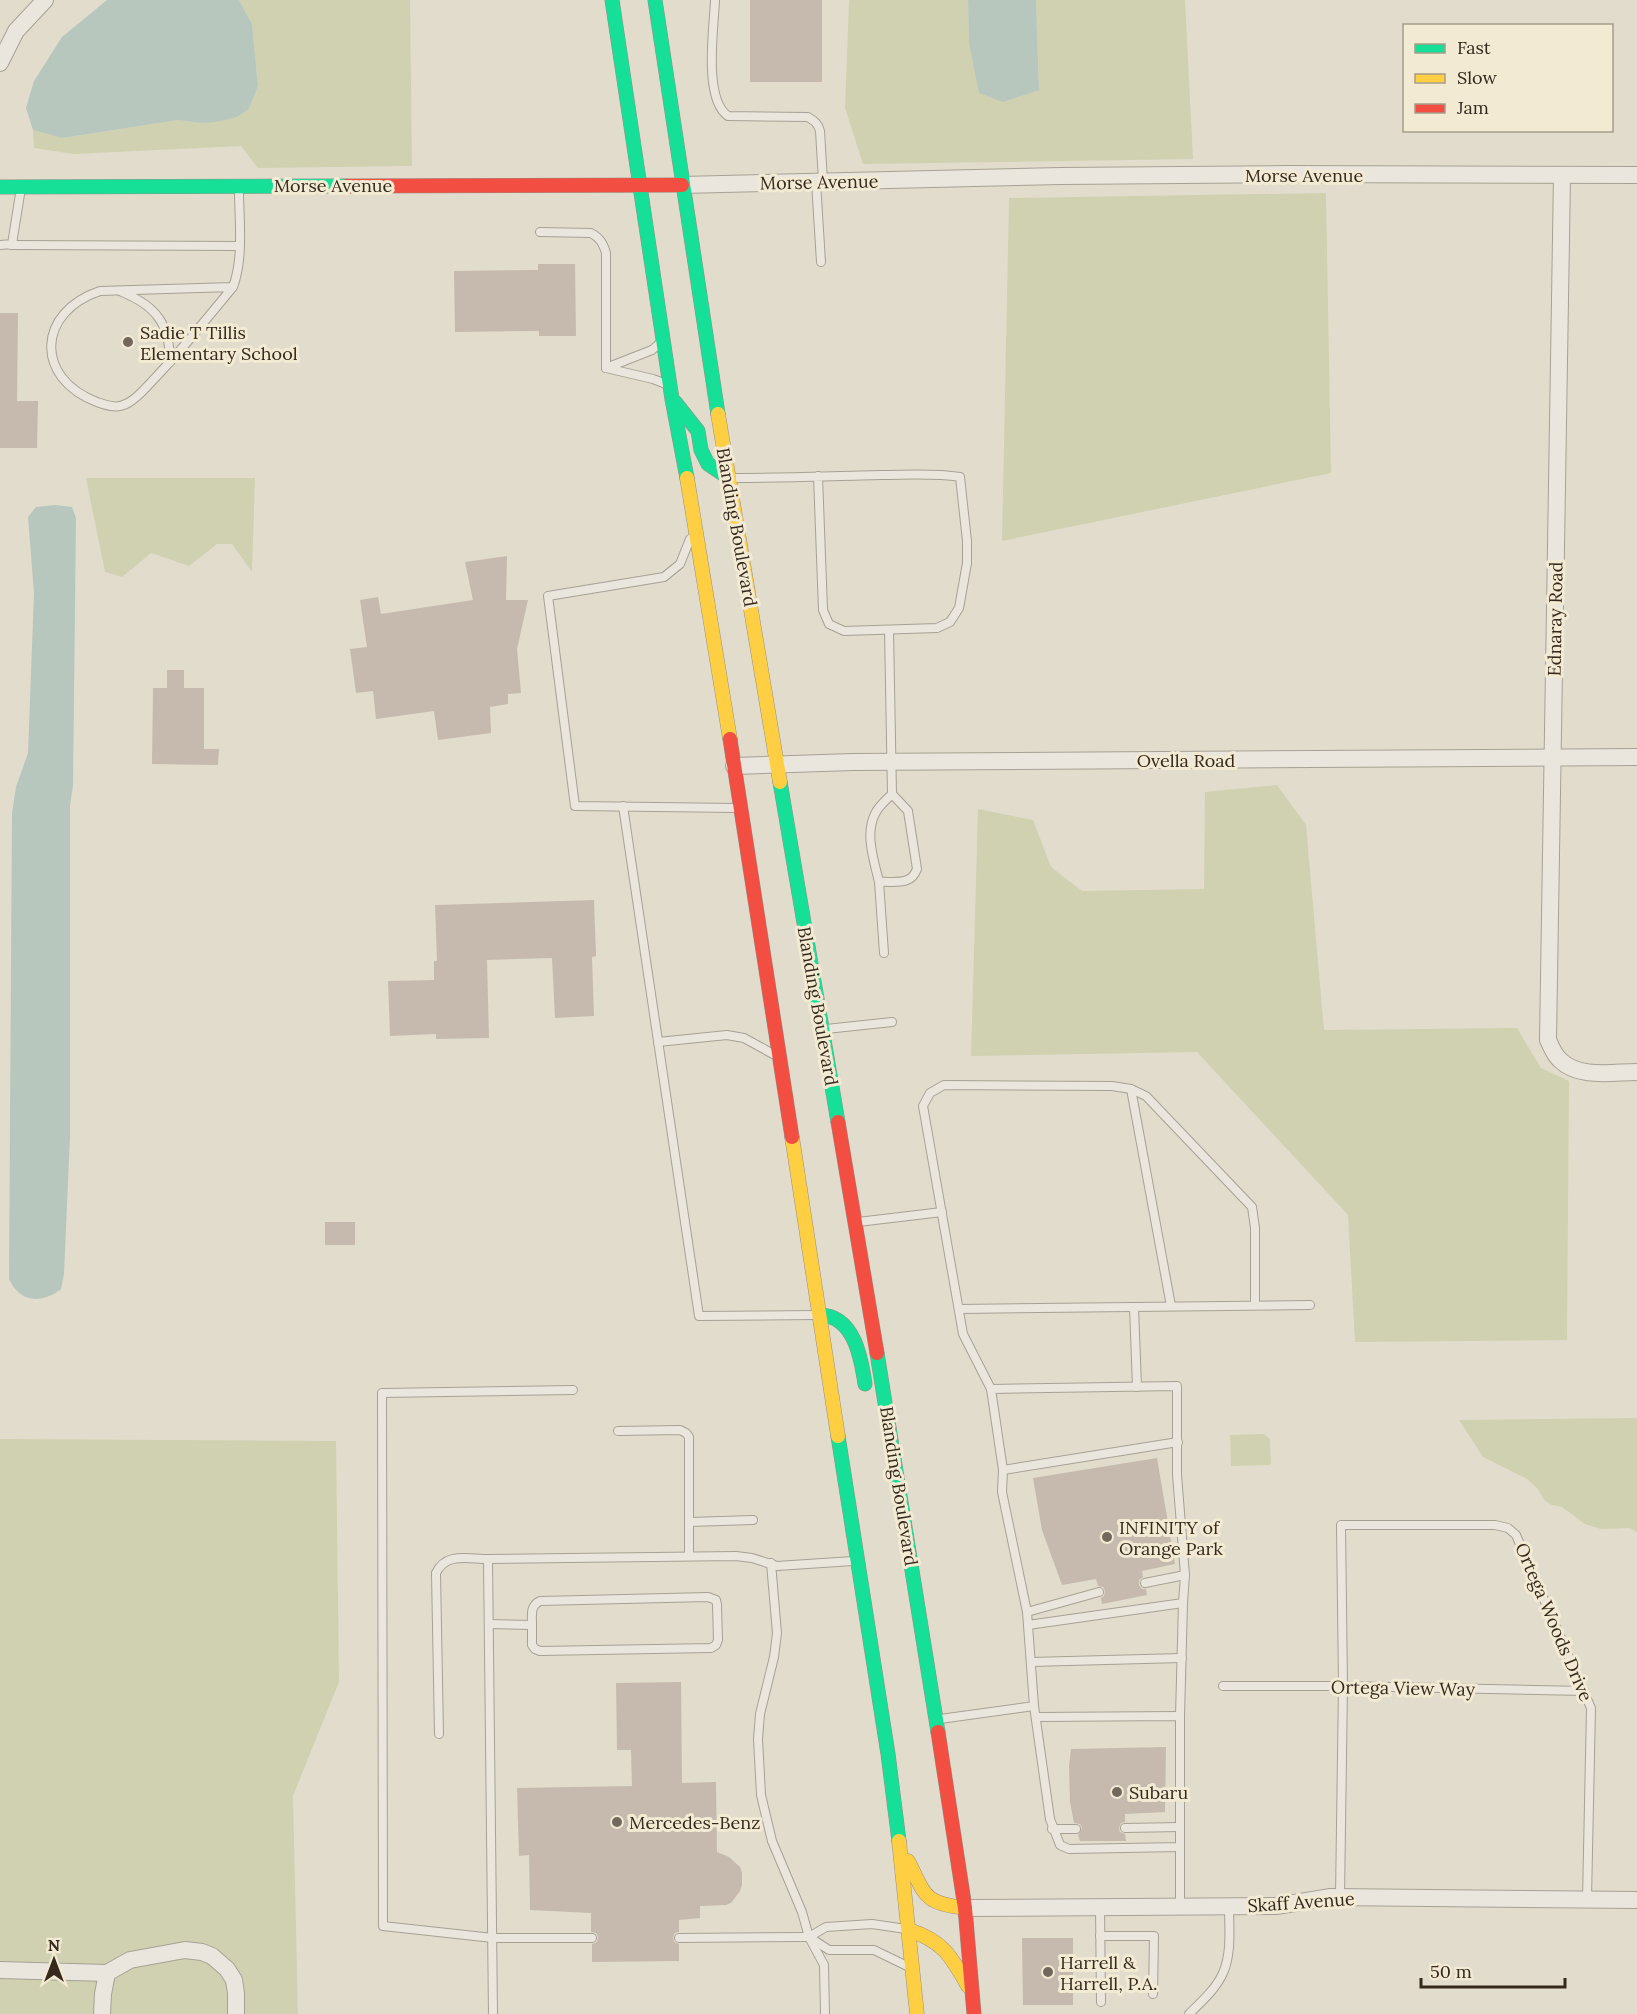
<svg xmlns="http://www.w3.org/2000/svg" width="1637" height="2014" font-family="Lora,serif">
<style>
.green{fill:#d0d1b0}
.water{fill:#b7c7be}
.building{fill:#c6baae}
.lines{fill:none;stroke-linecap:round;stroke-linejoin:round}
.lane-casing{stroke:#a7a195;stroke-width:10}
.street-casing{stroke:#a7a195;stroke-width:18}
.fast-casing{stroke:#979086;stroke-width:15}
.slow-casing{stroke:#979086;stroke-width:15}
.jam-casing{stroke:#979086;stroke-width:15}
.lane{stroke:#eae6dd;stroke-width:8}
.street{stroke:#eae6dd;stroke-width:16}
.fast{stroke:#16e098;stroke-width:14}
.slow{stroke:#ffcf43;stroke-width:14}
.jam{stroke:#f24e42;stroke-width:14}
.poi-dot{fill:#72685b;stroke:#f3ead3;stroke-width:2}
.labels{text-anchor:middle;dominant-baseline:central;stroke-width:6;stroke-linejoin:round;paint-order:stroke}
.street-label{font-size:18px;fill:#35291e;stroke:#f3ead3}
.poi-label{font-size:18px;fill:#35291e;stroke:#f3ead3;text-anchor:start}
</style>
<rect width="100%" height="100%" fill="#e2dccd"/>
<g class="green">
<path d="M239,0H410L412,166L258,168L241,146L74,154L34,148L33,130L62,138L178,120L200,123L237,117L249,109L258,86L252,24Z"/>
<path d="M849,0H968L969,43L1039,89L1036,0H1185L1193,159L863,164L845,108Z"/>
<path d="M1326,193L1331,473L1002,541L1009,198Z"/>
<path d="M86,478H255L252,572L232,544H217L189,566L151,553L122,577L105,572Z"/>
<path d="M1277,785L1306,825L1324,1030L1517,1028L1541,1068L1569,1081L1567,1340L1355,1342L1348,1215L1197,1052L971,1056L978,809L1033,820L1051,867L1082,891L1204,889L1205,792Z"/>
<path d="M1637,1418V1532L1630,1528L1601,1529L1585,1524L1562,1507L1552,1505L1545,1501L1538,1489L1527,1479L1483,1457L1459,1420Z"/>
<path d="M1264,1434L1270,1439L1271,1463L1269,1465L1231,1466L1230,1435Z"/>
<path d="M0,1439L336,1441L339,1682L293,1796L298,2014H0Z"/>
</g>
<g class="water">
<path d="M107,0H239L252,24L258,86L249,109L237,117L216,122L200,123L178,120L62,138L33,130L26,108L34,81L62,37Z"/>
<path d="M968,0H1036L1039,90L1003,102L979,93L969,43Z"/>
<path d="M55,505L72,507L76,518L73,785L70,806V1136L64,1274L61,1289C42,1304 20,1303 9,1279L12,813L16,787L28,753L34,593L28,517L36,507Z"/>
</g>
<g class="building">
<rect x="750" y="0" width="72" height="82"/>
<path d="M538,264H575L576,336H539V331L455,332L454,271L538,270Z"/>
<path d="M0,313H18L17,401H38L37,448H0Z"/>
<path d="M507,556L506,600H528L517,649L521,693L508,694V704L490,707L491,733L438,740L434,711L376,719L373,691L356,693L350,649L367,647L360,600L378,597L381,614L473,600L465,562Z"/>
<path d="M167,670H184V688H204V749H219L218,765L152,764L153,688H167Z"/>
<path d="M594,900L596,956L592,957L594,1016L555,1018L552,958L487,960L489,1038L436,1039V1034L390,1036L388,981L434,980V961H437L435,905Z"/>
<rect x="325" y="1222" width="30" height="23"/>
<path d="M1157,1458L1175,1564L1142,1571L1143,1577L1139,1580V1585L1142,1589H1146L1147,1595L1102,1604L1101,1598L1104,1596L1105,1591L1103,1587L1098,1586L1096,1579L1062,1585L1042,1530L1033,1478Z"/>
<path d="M681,1682L682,1783L716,1782L717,1852L729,1857L740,1867L742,1873V1885L740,1891L731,1903L726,1905L700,1906V1918L679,1920V1932L675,1933L673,1937L674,1942L679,1944V1961L592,1962V1944L597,1942L598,1937L596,1933L591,1932V1913L530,1910L529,1855L519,1856L517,1788L632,1786L631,1750H617L616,1683Z"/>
<path d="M1166,1747L1165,1812L1125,1814V1822L1121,1823L1119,1828L1120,1832L1125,1834L1126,1841H1080L1078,1835L1082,1828L1080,1824L1074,1823L1070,1802L1069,1766L1071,1749Z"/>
<path d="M1022,1938H1073V2005H1023Z"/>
</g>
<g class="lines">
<defs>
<g id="lane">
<path d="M715,0C714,27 703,99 728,116L808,117C815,121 818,124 820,131L823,181"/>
<path d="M816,182L821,262"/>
<path d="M540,232L591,233C600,238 603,243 606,253V368"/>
<path d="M0,245L12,244L21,188"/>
<path d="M11,245L239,246"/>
<path d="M233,287L100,291C37,312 34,378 97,402C109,406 117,409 128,403C139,397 147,386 155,378C183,349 207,318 233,287C244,257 239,221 239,189"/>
<path d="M122,292C156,306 170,324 170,362"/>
<path d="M606,368L653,379L666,384"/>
<path d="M606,368L652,350L659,344"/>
<path d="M733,478C782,478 832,476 881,475C907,475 934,473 960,477L967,541V563L959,608L950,622L937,628L844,631L829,624L823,610L818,476"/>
<path d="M690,539L680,564L664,577L548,596L575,806L737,808"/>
<path d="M889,630L892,794C886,800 879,806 876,812C864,833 874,860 879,882C895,881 911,886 917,869L908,811L892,794"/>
<path d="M623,806L699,1316L817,1315"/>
<path d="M879,882L884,953"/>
<path d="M826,1029L892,1022"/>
<path d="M658,1042L727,1035L744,1038L773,1054"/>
<path d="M1131,1089L1171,1306"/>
<path d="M858,1222L942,1212"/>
<path d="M1134,1307L1137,1387"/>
<path d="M959,1309L1310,1305"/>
<path d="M991,1389L963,1334L923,1106L930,1093L944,1085L1112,1086L1131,1089L1146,1096L1252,1207L1255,1228V1305"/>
<path d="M573,1390L382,1393L383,1926L493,1938H592"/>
<path d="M618,1431L680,1430L686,1433L689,1437V1556"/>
<path d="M1003,1470L1178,1442"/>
<path d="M689,1522L753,1520"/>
<path d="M771,1563L777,1633L774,1657L760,1714L758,1739L761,1795L772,1841L802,1912L809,1937L824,1965L825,2014"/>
<path d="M1145,1583L1185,1575"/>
<path d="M1027,1612L1099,1592"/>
<path d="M489,1624L532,1625C532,1614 530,1606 540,1601L708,1597L716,1600L717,1605L718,1640L716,1645L711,1648L540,1651L535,1649L532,1645V1625"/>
<path d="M1031,1662L1182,1658"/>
<path d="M1223,1686H1343L1584,1691"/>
<path d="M1034,1706L1050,1819L1060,1845L1069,1849L1180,1847V1716L1036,1717"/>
<path d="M1180,1716L1183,1603"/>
<path d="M940,1719L1034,1706L1027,1612L1002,1492L1003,1470L991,1389L1177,1386V1475L1185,1575L1183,1603L1028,1625"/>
<path d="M439,1734L436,1573C446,1552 468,1559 488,1559"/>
<path d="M1125,1828L1180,1827"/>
<path d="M1052,1829H1076"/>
<path d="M1180,1847V1907"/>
<path d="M1340,1897L1343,1686L1341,1525H1495L1508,1528L1516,1535L1591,1708L1587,1899"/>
<path d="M1100,1907L1101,2002"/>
<path d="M906,1929L872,1924L826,1927L809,1937L829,1950H874L907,1966"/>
<path d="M1100,1936H1154L1153,1994"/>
<path d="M679,1938L809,1937"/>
<path d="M493,2014L488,1559L736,1556L752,1558L777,1566L853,1561"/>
<path d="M1189,2014C1201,2002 1216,1989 1223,1973C1232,1953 1229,1927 1229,1906"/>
</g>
<g id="street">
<path d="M0,63L16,31L45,0"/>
<path d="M1562,176L1548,1040C1551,1046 1554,1055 1560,1060C1579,1079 1613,1072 1637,1072"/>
<path d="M682,185L1061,176L1287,174L1637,175"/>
<path d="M734,766L853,762L1637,757"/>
<path d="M965,1908L1276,1906L1331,1897L1637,1900"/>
<path d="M0,1970L107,1973"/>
<path d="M102,2014L103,1994L107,1973L130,1960L185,1950L202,1952L212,1956L227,1969L234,1980L236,1993V2014"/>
</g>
<g id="fast">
<path d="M612,0L672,399L687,478"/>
<path d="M655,0L718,414"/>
<path d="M0,187L347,186"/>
<path d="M675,402L698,431L701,450L708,464L729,478"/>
<path d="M780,782L838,1122"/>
<path d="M820,1315C854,1316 861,1357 865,1384"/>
<path d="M877,1353L938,1732"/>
<path d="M838,1436L888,1754L899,1841"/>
</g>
<g id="slow">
<path d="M718,414L780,782"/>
<path d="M687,478L730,739"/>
<path d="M792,1137L838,1436"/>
<path d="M899,1841L917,2014"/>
<path d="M908,1861C926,1896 923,1903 965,1908"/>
<path d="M909,1930C943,1941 951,1956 968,1986"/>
</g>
<g id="jam">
<path d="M347,186L682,185"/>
<path d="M730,739L792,1137"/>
<path d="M838,1122L877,1353"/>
<path d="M938,1732L965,1908L974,2014"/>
</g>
</defs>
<use href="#lane" class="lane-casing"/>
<use href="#street" class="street-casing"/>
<use href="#fast" class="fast-casing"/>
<use href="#slow" class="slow-casing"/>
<use href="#jam" class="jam-casing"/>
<use href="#lane" class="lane"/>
<use href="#street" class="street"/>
<use href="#fast" class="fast"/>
<use href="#slow" class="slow"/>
<use href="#jam" class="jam"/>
</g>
<g class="poi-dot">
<circle cx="128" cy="342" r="6"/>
<circle cx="1107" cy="1537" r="6"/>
<circle cx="1117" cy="1792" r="6"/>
<circle cx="617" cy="1822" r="6"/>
<circle cx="1048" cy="1972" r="6"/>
</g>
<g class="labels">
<g class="street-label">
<text x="1304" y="175">Morse Avenue</text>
<text transform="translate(819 182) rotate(-1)">Morse Avenue</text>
<text x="333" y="185">Morse Avenue</text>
<text transform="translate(737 527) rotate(80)">Blanding Boulevard</text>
<text transform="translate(1555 619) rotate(-89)">Ednaray Road</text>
<text x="1186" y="760">Ovella Road</text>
<text transform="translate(818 1006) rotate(80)">Blanding Boulevard</text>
<text transform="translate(899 1486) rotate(81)">Blanding Boulevard</text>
<text transform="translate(1554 1622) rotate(67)">Ortega Woods Drive</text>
<text transform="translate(1403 1688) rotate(1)">Ortega View Way</text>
<text transform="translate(1301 1902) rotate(-4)">Skaff Avenue</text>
</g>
<g class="poi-label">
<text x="140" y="332">Sadie T Tillis<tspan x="140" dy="21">Elementary School</tspan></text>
<text x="1119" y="1527">INFINITY of<tspan x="1119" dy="21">Orange Park</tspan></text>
<text x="1129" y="1792">Subaru</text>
<text x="629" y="1822">Mercedes-Benz</text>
<text x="1060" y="1962">Harrell &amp;<tspan x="1060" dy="21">Harrell, P.A.</tspan></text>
</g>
</g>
<rect x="1403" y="24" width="210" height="108" fill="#f3ead3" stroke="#a79d8b" stroke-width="1.5"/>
<rect x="1415" y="44" width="30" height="9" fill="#16e098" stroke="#a79d8b" stroke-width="1.5"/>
<text x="1457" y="54" font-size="18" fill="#35291e">Fast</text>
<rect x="1415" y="74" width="30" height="9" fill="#ffcf43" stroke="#a79d8b" stroke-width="1.5"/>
<text x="1457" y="84" font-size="18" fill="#35291e">Slow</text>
<rect x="1415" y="104" width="30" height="9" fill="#f24e42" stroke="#a79d8b" stroke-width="1.5"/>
<text x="1457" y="114" font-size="18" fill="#35291e">Jam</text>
<g transform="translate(54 1960)" stroke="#f3ead3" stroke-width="4.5" paint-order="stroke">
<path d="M0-4.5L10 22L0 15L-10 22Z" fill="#35291e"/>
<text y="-9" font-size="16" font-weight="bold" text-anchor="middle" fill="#35291e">N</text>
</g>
<path d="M1421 1978v9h144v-9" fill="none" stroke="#35291e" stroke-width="3"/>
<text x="1430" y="1978" font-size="18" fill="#35291e" stroke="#f3ead3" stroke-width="4.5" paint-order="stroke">50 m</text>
</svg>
